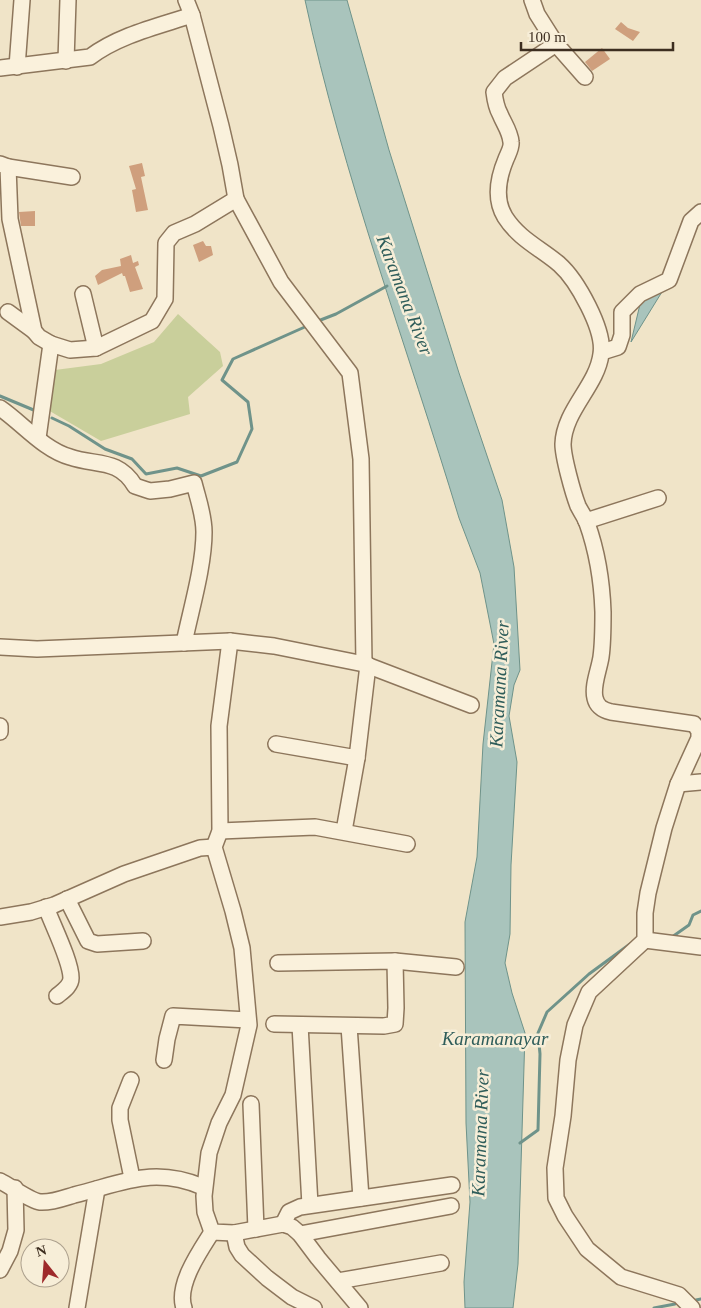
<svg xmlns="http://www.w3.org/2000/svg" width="701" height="1308" font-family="Georgia,serif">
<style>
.green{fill:#c9cf9b}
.water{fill:#a9c4bc;stroke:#6f938a}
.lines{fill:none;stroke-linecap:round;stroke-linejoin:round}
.stream{stroke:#6f938a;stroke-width:3}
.building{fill:#cf9f7d}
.minor-casing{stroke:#8d765c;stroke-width:18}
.minor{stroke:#faf1dc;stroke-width:15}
.labels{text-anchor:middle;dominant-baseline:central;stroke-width:5;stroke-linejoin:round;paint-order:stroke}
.water-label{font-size:19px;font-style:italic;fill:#2f5d5a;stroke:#f7eed8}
</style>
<rect width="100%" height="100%" fill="#f0e4c8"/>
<path class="green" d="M178,314L220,352L223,366L188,397L190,414L101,441L48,410L55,370L101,364L154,342Z"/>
<g class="water">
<path d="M305,0H347L389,150L459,373L502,500L514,567L520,670L514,685L509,716L517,762L511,865L510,934L505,963L512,993L525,1033L518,1264L513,1308H465L464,1282L470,1202L466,1123L465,922L477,857L483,744L494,644L480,573L459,518C407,346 343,176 305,0Z"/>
<path d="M665,287L631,342L642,296Z"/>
</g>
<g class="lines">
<g class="stream">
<path d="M318,321L336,314L387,286"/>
<path d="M0,396L36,411"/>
<path d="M52,418L69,426L105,449L132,459L146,474L177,468L201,476L237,462L252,429L248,402L222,380L233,359L307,326"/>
<path d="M672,937L689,925L693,915L701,911"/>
<path d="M520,1143L538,1130L540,1054L538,1033L547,1012L589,974L630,944"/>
<path d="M696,1300L701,1299"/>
<path d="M654,1308L675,1304"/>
</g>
</g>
<g class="building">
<path d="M621,22L628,28L640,32L633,41L615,29Z"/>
<path d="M602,48L610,59L592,71L585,62Z"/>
<path d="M142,163L145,176L141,177L148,210L136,212L132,190L136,189L129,166Z"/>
<path d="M35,211V226H21L19,212Z"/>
<path d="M203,241L206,246H211L213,255L199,262L193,245Z"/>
<path d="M131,255L133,263L138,261L139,265L135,267L143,289L130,292L125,276H123L122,273L98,285L95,276L102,270L121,266L120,259Z"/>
</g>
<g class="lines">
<defs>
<g id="minor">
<path d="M186,0L192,15L221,126L230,165L236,199L281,282L350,373L361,459L364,664"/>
<path d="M532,0L537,14L556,44L505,78L494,92C495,100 496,107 500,114C504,124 510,131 511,142C512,147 508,154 506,159C498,178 494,199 505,217C519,239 540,248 559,264C577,280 605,330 601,354C597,386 564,410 563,444C563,457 573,493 578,506C581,512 585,517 587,523C597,551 602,582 603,612C603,627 603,643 601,657C599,670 592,686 595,698C597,707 603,710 611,712L694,724L699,731V738L678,784L664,828L648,893L645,913V940L589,992L575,1025L568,1060L563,1116L555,1168L556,1198L565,1216L587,1249L621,1277L679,1295L692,1308"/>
<path d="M556,44L585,77"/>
<path d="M66,61L68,0"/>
<path d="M17,67L22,0"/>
<path d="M0,68L90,57C119,35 159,26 192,15"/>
<path d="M0,164L8,167L10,219L34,331L39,337L51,344"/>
<path d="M8,167L72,177"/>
<path d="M83,294L96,348"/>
<path d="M8,312L34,331"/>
<path d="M602,352L618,347L622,335V312L640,294L669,280L691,221L701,212"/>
<path d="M0,408C22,423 44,450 70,457C96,466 118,458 135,486L150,491L170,489L194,483C198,499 204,515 204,532C204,566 191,609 184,643"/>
<path d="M38,438L51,344L70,350L96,348L152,321L165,299L166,243L174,233L195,224L236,199"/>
<path d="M586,521L658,498"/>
<path d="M230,641L219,726L220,831L214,847L233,911L242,948L249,1025L233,1095L219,1123L209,1153L204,1196L205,1212L212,1232L234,1233L283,1224L292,1227L300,1234L318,1258L360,1308"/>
<path d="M0,647L37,649L230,641L274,646L364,664L471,705"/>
<path d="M0,726V732"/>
<path d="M276,744L357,758L368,665"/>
<path d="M678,784L701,782"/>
<path d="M220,831L315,827L407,844"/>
<path d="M344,831L357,758"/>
<path d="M67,899L88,941L97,944L143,941"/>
<path d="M46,907C52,924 71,961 71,978C71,986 63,991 57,996"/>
<path d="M0,917L31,912L54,905L124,874L200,848L214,847"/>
<path d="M645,940L701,947"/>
<path d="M278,963L395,961L456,967"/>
<path d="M274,1024L384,1026L395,1024L396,1008L395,961"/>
<path d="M300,1025L310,1205"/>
<path d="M349,1026L361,1198"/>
<path d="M164,1060L167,1039L173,1016L248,1020"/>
<path d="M131,1080L120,1108V1120L132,1178"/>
<path d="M251,1104L256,1229"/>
<path d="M0,1181C10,1186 31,1201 40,1202C51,1203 64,1198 74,1195C123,1183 153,1166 203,1187"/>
<path d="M283,1224L289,1212L300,1207L452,1185"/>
<path d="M234,1233L237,1247L242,1255L267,1278L292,1297L314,1308"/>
<path d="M300,1234L451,1206"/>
<path d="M0,1270L10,1251L16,1230L15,1188"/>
<path d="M338,1281L441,1263"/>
<path d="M77,1308L97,1189"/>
<path d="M184,1308C176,1285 200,1251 212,1232"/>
</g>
</defs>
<use href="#minor" class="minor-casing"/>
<use href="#minor" class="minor"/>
</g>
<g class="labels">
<g class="water-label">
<text transform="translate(405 295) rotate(69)">Karamana River</text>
<text transform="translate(499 684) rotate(-87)">Karamana River</text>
<text x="495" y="1038">Karamanayar</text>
<text transform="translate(480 1133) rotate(-88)">Karamana River</text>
</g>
</g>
<g transform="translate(45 1263) rotate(343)"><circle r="24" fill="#f7eed8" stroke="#ada18e"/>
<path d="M0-4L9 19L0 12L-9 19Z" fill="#9e2a2b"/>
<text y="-8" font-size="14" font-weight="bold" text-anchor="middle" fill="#3d2e20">N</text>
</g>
<path d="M521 42v8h152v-8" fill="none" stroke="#3d2e20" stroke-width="2.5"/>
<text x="528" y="42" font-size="15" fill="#3d2e20" stroke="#f7eed8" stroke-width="4" paint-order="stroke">100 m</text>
</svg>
